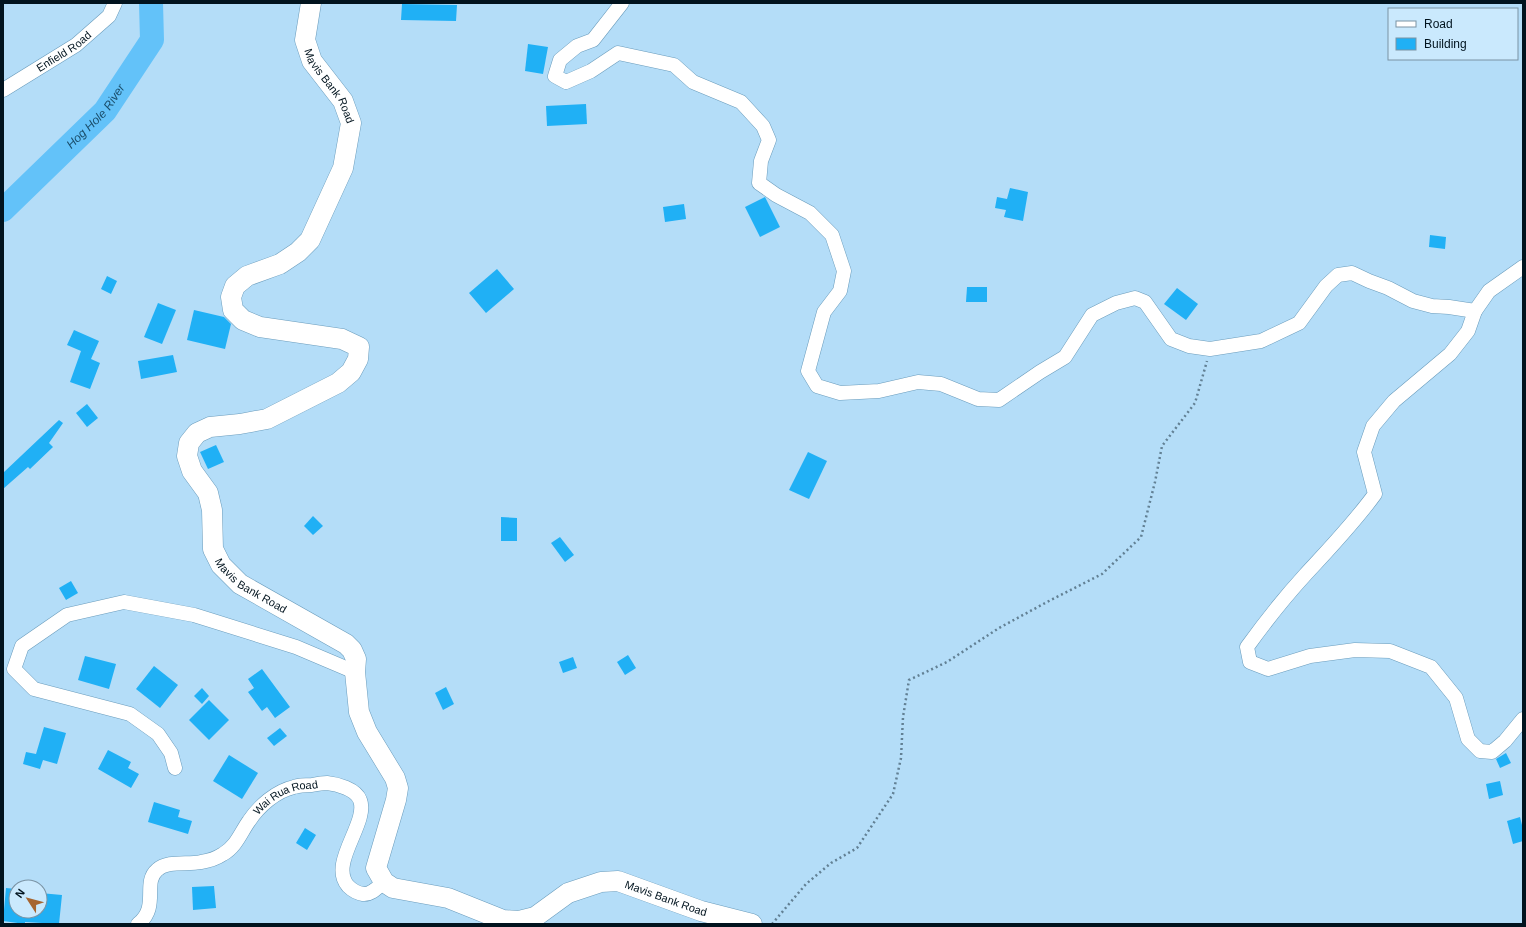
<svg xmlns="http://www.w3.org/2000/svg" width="1526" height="927" font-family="Helvetica,sans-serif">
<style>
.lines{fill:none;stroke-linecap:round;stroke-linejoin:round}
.river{stroke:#63c2f9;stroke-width:24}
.building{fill:#20b0f5}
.street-casing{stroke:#6a9cbc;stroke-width:15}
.secondary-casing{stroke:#6a9cbc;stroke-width:21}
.path{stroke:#628094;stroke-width:2.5;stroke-dasharray:2 3;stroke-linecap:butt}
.street{stroke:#fff;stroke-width:14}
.secondary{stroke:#fff;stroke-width:20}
.labels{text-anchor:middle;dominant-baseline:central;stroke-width:3.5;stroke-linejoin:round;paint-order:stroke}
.street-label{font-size:11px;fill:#01131e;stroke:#cae9fd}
.water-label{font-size:12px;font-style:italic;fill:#1a4d6a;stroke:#cae9fd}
</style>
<rect width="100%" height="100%" fill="#b4ddf8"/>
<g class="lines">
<path class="river" id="s1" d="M3,210L105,111L152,40L151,3"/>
</g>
<g class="building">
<path d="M402,4L457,5L456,21L401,20Z"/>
<path d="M528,44L548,47L543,74L525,71Z"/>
<path d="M586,104L587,124L547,126L546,106Z"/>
<path d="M1010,188L1028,192L1023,221L1004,217L1006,210L995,208L997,197L1007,199Z"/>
<path d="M765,197L780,227L760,237L745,207Z"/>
<path d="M684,204L686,219L665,222L663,207Z"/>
<path d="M1430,235L1446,237L1445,249L1429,247Z"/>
<path d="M497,269L514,289L486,313L469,293Z"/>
<path d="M107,276L117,281L111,294L101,289Z"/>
<path d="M967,287H987V302H966Z"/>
<path d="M1177,288L1198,304L1186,320L1164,304Z"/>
<path d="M158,303L176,310L162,344L144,337Z"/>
<path d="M194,310L224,317L231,324L225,349L187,340Z"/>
<path d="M74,330L99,341L91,359L100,363L90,389L70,382L81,351L67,345Z"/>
<path d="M173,355L177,372L141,379L138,361Z"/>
<path d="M87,404L98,418L87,427L76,413Z"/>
<path d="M59,420L63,423L49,443L53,447L30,469L28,467L3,489V473Z"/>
<path d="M216,445L224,462L208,469L200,452Z"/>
<path d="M808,452L827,461L809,499L789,490Z"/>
<path d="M313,516L323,526L313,535L304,526Z"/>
<path d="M501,517L517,518V541H501Z"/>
<path d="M560,537L574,555L565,562L551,543Z"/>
<path d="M71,581L78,593L66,600L59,588Z"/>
<path d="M628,655L636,668L625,675L617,662Z"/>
<path d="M85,656L116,664L109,689L78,680Z"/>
<path d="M573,657L577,668L563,673L559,662Z"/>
<path d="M154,666L178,685L160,708L136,689Z"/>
<path d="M262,669L290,707L275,718L267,707L262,711L248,692L254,688L248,679Z"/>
<path d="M446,687L454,704L443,710L435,693Z"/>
<path d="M202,688L209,696L202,704L194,696Z"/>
<path d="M209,700L229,720L209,740L189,720Z"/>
<path d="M44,727L66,733L57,764L43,760L40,769L23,764L26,752L36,754Z"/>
<path d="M280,728L287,736L274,746L267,738Z"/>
<path d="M108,750L131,762L128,768L139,774L131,788L98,769Z"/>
<path d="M1506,753L1511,763L1500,768L1496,759Z"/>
<path d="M229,755L258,773L242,799L213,781Z"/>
<path d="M1500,781L1503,795L1489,799L1486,784Z"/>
<path d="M154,802L180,810L178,817L192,821L188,834L148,822Z"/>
<path d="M1520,817L1523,829V841L1513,844L1507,821Z"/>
<path d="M305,828L316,835L307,850L296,843Z"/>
<path d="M214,886L216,908L193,910L192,887Z"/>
<path d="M6,888L16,889V911H40V893L62,895L59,924L25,922V924L3,921Z"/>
</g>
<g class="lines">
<defs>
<g id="street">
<path d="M622,3L593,40L577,46L560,60L555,76L566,82L591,71L618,53L674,65L693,82L741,102L763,126L769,140L761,161L759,183L776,195L810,213L832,235L844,271L840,291L824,312L808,371L817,386L840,393L879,391L918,382L941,384L978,399L999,400L1040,372L1065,357L1092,315L1116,303L1135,298L1145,302L1171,339L1189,346L1210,349L1261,341L1299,323L1326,286L1338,275L1352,273L1369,281L1388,288L1413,301L1432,306L1449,307L1475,311L1468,331L1450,354L1394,401L1373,426L1364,452L1375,494C1354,523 1329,549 1305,575C1284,598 1265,622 1247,647L1250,662L1268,669L1310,656L1355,650L1390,651L1431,667L1456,698L1468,739L1480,751L1492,752L1505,741L1523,719"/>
<path id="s2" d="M3,90L76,45L109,16L115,3"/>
<path d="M1475,311L1489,291L1523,267"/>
<path d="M175,768L171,753L158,734L130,714L34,689L14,669L22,646L67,615L124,602L194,615L296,647L355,672"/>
<path id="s3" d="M138,924C160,907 142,883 157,870C168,860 187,865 201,862C208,861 217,858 223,854C236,847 241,832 249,821C259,806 276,791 294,787C300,785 306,785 312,785C317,784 322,783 327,783C337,784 356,789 360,800C369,823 328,863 348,886C352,890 357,893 363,894C371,895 378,887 384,882"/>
</g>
<g id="secondary">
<path id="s4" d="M311,3L305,40L312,61L343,101L351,123L343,168L310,240L298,252L280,264L247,276L235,286L231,297L233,310L243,320L260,327L342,339L359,347L358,359L351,372L338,383L267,419L240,424L210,427L197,433L189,443L187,456L192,471L208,493L212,510L213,549L221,565L240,584L346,644L352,650L356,659L355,672L359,712L367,732L395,778L398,788L396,800L376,868L384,882L393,888L448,898L503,920L519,921L535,917L568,893L601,882L618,881L701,911L752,924"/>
</g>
</defs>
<use href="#street" class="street-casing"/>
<use href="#secondary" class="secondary-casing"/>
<path class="path" d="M772,924L806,884L831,863L857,848L893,794L901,758L903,717L909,680L947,662L999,628L1047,602L1102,574L1141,537L1155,482L1162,446L1195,403L1207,361"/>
<use href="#street" class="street"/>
<use href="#secondary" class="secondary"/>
</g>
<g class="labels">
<g class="street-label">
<text stroke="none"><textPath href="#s2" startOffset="72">Enfield Road</textPath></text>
<text stroke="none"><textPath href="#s4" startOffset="90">Mavis Bank Road</textPath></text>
<text stroke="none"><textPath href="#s4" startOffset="882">Mavis Bank Road</textPath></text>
<text stroke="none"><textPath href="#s3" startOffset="217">Wai Rua Road</textPath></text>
<text stroke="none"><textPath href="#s4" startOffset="1553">Mavis Bank Road</textPath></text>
</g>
<g class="water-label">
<text stroke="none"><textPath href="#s1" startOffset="132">Hog Hole River</textPath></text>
</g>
</g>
<rect width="1526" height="927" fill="none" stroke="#01131e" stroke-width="8"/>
<rect x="1388" y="8" width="130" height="52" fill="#cae9fd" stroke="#7a93a4"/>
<rect x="1396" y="21" width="20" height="6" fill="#ffffff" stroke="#7a93a4"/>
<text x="1424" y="28" font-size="12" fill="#01131e">Road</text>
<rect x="1396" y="38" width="20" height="12" fill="#20b0f5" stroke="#7a93a4"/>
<text x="1424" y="48" font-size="12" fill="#01131e">Building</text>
<g transform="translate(28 899) rotate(306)"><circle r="19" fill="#cae9fd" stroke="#7a93a4"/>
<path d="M0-3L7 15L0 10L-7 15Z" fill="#a66530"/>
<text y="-6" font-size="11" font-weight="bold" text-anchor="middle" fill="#01131e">N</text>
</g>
</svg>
